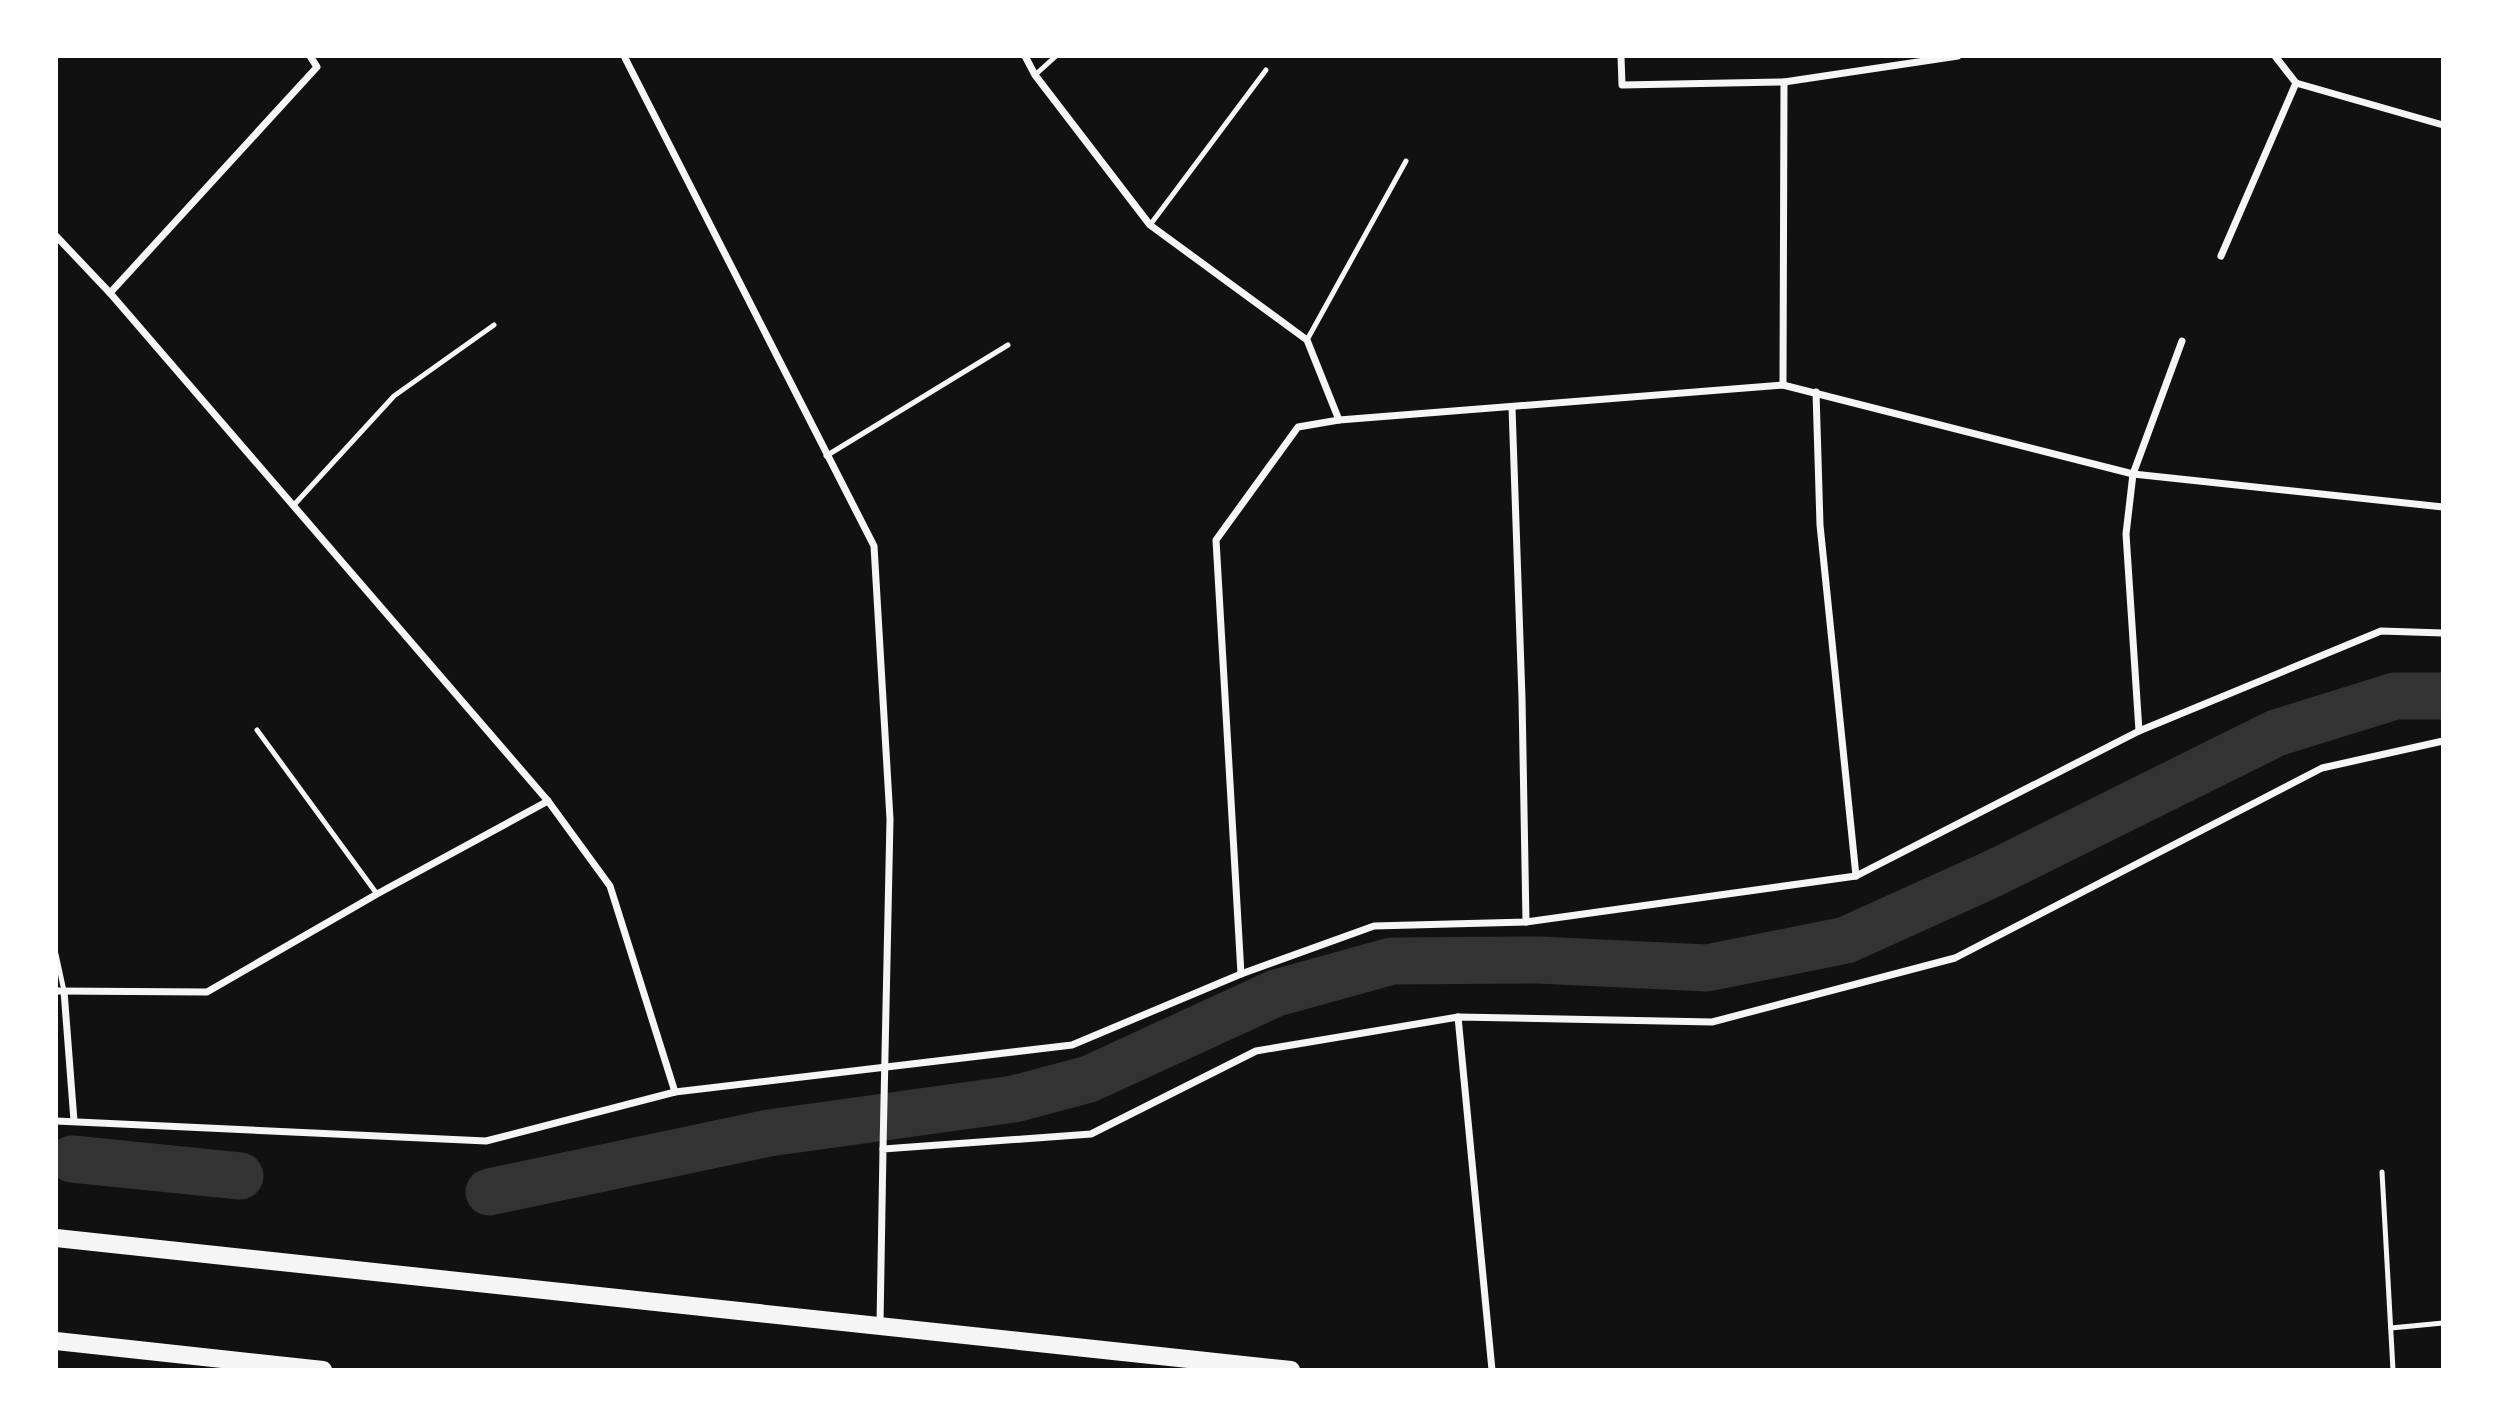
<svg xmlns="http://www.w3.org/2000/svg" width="2499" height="1426" font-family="'Noto Sans',sans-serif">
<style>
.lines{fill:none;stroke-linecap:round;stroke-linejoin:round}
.canal{stroke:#333;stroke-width:47}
.service{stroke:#f5f5f5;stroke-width:5}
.minor{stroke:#f5f5f5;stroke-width:7}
.primary{stroke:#f5f5f5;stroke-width:18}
</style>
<rect width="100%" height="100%" fill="#111"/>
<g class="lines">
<g class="canal">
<path d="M72,1159L240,1176"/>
<path d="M489,1192L769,1133L1014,1099L1089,1079L1276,993L1392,961L1538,960L1707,968L1846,940L1992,874L2276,733L2395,696H2443"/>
</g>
<g class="service">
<path d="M1035,75L1056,56"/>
<path d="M1150,225L1266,70"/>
<path d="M1307,340L1406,161"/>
<path d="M826,456L1008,345"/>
<path d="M293,506L394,396L494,325"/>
<path d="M257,730L377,894"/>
<path d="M56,954L64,991"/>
<path d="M2382,1172L2393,1370"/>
<path d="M2391,1328L2443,1323"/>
</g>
<g class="minor">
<path d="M624,56L874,546L890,819L883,1149"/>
<path d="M1025,56L1035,75L1150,225L1307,340L1339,420"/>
<path d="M1621,56L1622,85L1784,82L1958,56"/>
<path d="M2275,56L2296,83L2443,125"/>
<path d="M56,236L110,293L548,801L610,886L675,1092"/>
<path d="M2221,256L2296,83"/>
<path d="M110,293L317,67L310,56"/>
<path d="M1783,385L1784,82"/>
<path d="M1816,392L1820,525L1856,876"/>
<path d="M1512,407L1522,698L1526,922"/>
<path d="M2139,731L2126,534L2133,474L2182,341"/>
<path d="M1241,974L1216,540L1298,427L1339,420L1783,385L2133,474L2443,507"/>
<path d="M56,991L207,992L377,894L548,801"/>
<path d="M64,991L74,1121"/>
<path d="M1458,1017L1492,1370"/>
<path d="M56,1121L486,1141L675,1092L1072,1045L1241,974L1374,926L1526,922L1856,876L2139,731L2381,631L2443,633"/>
<path d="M880,1324L883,1149L1091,1134L1256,1051L1458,1017L1712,1022L1955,958L2322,768L2443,741"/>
</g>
<g class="primary">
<path d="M56,1238L1291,1370"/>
<path d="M56,1341L323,1370"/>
</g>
</g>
<rect width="2499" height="1426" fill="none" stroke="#ffffff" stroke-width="116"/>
</svg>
